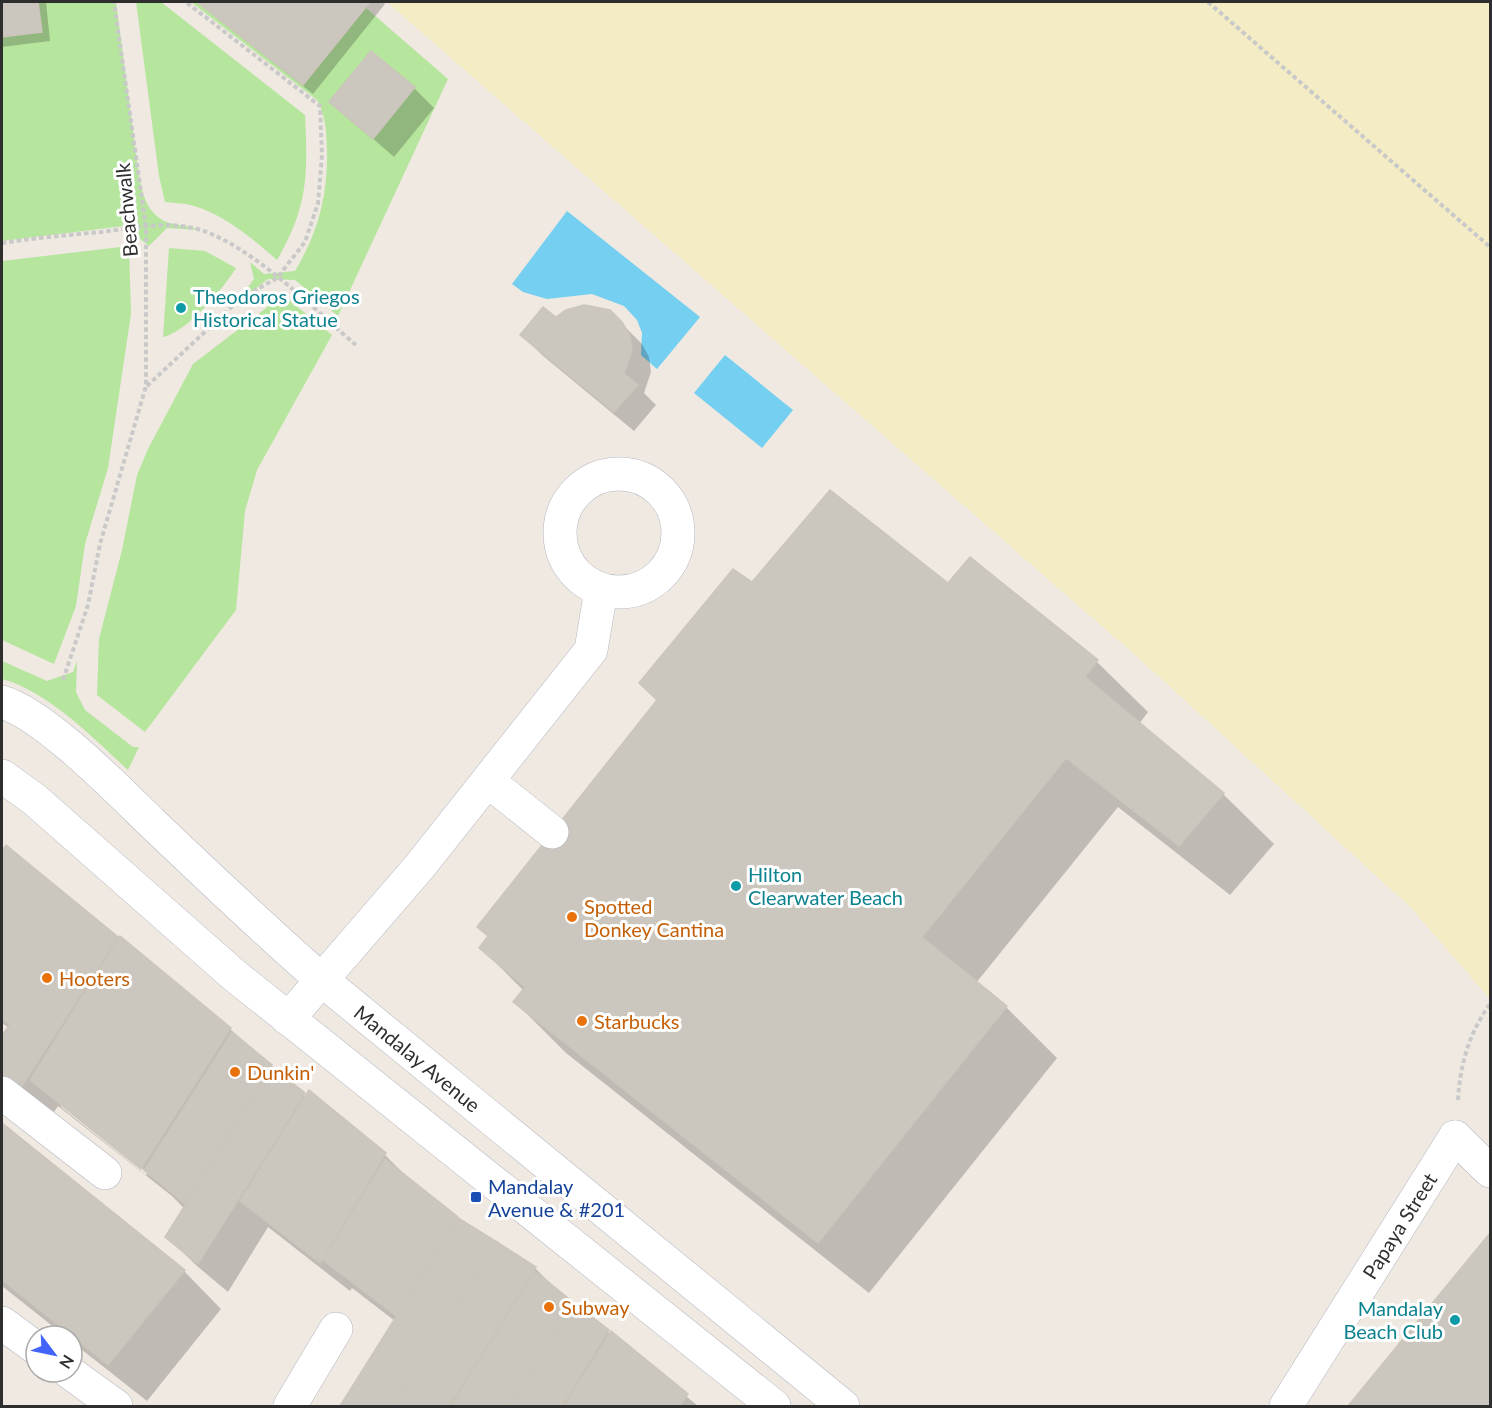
<svg xmlns="http://www.w3.org/2000/svg" width="1492" height="1408" font-family="Lato,sans-serif">
<style>
.green{fill:#b6e59e}
.sand{fill:#f3ecc5}
.water{fill:#75cff0}
.shadow{fill:#0003;fill-rule:evenodd}
.building{fill:#cbc7bf;stroke:#cbc5ba;stroke-width:1.5}
.lines{fill:none;stroke-linecap:round;stroke-linejoin:round}
.minor-casing{stroke:#b4b7c1;stroke-width:34}
.path{stroke:#c9c9c9;stroke-width:4;stroke-dasharray:4.5 3;stroke-linecap:butt}
.minor{stroke:#fff;stroke-width:33}
.culture-dot{fill:#0f9aa8;stroke:#fff;stroke-width:2}
.food-dot{fill:#e8710a;stroke:#fff;stroke-width:2}
.transit-dot{fill:#1a4fb4;stroke:#fff;stroke-width:2}
.labels{text-anchor:middle;dominant-baseline:central;stroke-width:6;stroke-linejoin:round;paint-order:stroke}
.street-label{font-size:20px;fill:#2e2e2e;stroke:#fff}
.culture-label{font-size:20px;fill:#0d838f;stroke:#fff;text-anchor:start}
.food-label{font-size:20px;fill:#c56008;stroke:#fff;text-anchor:start}
.transit-label{font-size:20px;fill:#164399;stroke:#fff;text-anchor:start}
</style>
<rect width="100%" height="100%" fill="#efe9e1"/>
<g class="green">
<path d="M2,2H116L139,177C143,194 146,211 164,221C174,226 189,225 200,230L167,228L149,246L124,226L2,241Z"/>
<path d="M136,2H161L305,115C308,175 308,207 277,260C253,239 225,215 194,206C185,203 174,203 165,202L159,176Z"/>
<path d="M191,2H359L448,79L338,316L295,280L268,279L236,304L254,279L250,262L264,274L295,271C318,233 328,195 327,150C326,131 326,117 317,100Z"/>
<path d="M129,246L131,314L108,468L85,544L76,606L54,664L2,640V261Z"/>
<path d="M169,248L205,251L236,268C223,289 187,332 163,337Z"/>
<path d="M283,295L332,335L257,470L245,511L236,610L145,732L97,695L99,639L122,550L137,475L148,449L193,364Z"/>
<path d="M2,661L47,681L73,672L77,661L76,692L85,710L133,747H139L128,770C93,738 49,692 2,679Z"/>
</g>
<path class="sand" d="M387,2H1490V999L1410,907L1143,662Z"/>
<g class="water">
<path d="M567,211L700,317L657,369L641,355L642,333L637,320L624,306L592,294L547,299L523,292L512,284Z"/>
<path d="M725,355L793,410L762,448L694,393Z"/>
</g>
<g class="shadow">
<path d="M2,2H46L50,41L2,47Z"/>
<path d="M197,2H382L385,4L313,94Z"/>
<path d="M414,88L434,108L394,157L331,102Z"/>
<path d="M609,311L642,344L649,357L651,372L644,393L656,405L634,431L542,355L522,335L556,319Z"/>
<path d="M970,559L1097,662L1148,712L1139,724L1223,794L1274,844L1230,895L1118,807L976,983L1006,1007L1057,1058L869,1293L566,1053L515,1002L524,991L481,948L489,937L479,927L752,584L948,586Z"/>
<path d="M6,848L230,1029L306,1097L309,1093L385,1155L415,1185L461,1222L535,1268L559,1292L698,1406H342L395,1321L352,1288L350,1291L268,1227L228,1292L197,1266L167,1237L185,1209L172,1196L58,1106L47,1122L2,1084V1037L9,1028L2,1023V853ZM61,1103L148,1173L146,1175L61,1107Z"/>
<path d="M2,1125L184,1271L221,1309L147,1401L72,1342V1336H65L2,1286Z"/>
<path d="M1490,1235V1406H1350Z"/>
</g>
<g class="building">
<path d="M2,2H38L42,32L2,37Z"/>
<path d="M197,2H370L303,85Z"/>
<path d="M371,51L415,87L373,139L329,102Z"/>
<path d="M584,305L610,310L622,322L630,336L632,351L624,373L638,385L614,412L520,335L543,307L556,317L566,310Z"/>
<path d="M830,490L948,583L970,557L1098,660L1085,677L1224,793L1179,846L1066,758L922,937L1007,1006L818,1243L513,1002L525,987L479,948L488,936L477,927L657,700L639,683L733,569L752,582Z"/>
<path d="M6,845L118,937L17,1094L2,1082V1035L10,1025L2,1019V851Z"/>
<path d="M120,936L231,1028L141,1169L30,1080Z"/>
<path d="M232,1032L272,1065L185,1204L144,1170Z"/>
<path d="M272,1067L305,1093L198,1264L165,1237Z"/>
<path d="M309,1090L386,1153L320,1263L240,1201Z"/>
<path d="M2,1123L185,1270L108,1365L2,1280Z"/>
<path d="M385,1159L458,1217L396,1316L323,1260Z"/>
<path d="M458,1218L497,1242L393,1406H340Z"/>
<path d="M1490,1233V1406H1348Z"/>
<path d="M497,1242L536,1267L449,1406H393Z"/>
<path d="M535,1271L574,1303L510,1406H451Z"/>
<path d="M574,1303L609,1330L562,1406H510Z"/>
<path d="M611,1331L688,1394L680,1406H564Z"/>
</g>
<g class="lines">
<defs>
<g id="minor">
<circle cx="619" cy="533" r="59"/>
<path id="s1" d="M2,702C44,714 118,790 151,822C208,876 264,930 323,981L843,1406"/>
<path d="M2,776L34,799L234,975L774,1406"/>
<path d="M488,781L552,832"/>
<path d="M288,1019L420,866L591,650L601,590"/>
<path d="M2,1093L105,1173"/>
<path d="M1455,1137L1490,1171"/>
<path d="M2,1323L36,1348"/>
<path d="M69,1372L116,1406"/>
<path d="M290,1406L336,1329"/>
<path id="s2" d="M1286,1406L1455,1137"/>
</g>
</defs>
<use href="#minor" class="minor-casing"/>
<g class="path">
<path d="M1208,2L1490,247"/>
<path d="M2,243C34,238 68,235 101,232C133,228 169,220 201,230C253,247 315,310 357,346"/>
<path d="M147,386L240,299L277,278L305,242L318,203L322,155L320,106L186,2"/>
<path d="M63,680L88,605L100,544L146,386V227L114,2"/>
<path d="M1458,1100C1460,1065 1469,1033 1490,1004"/>
</g>
<use href="#minor" class="minor"/>
</g>
<g class="culture-dot">
<circle cx="181" cy="308" r="6"/>
<circle cx="736" cy="886" r="6"/>
<circle cx="1455" cy="1320" r="6"/>
</g>
<g class="food-dot">
<circle cx="572" cy="917" r="6"/>
<circle cx="47" cy="978" r="6"/>
<circle cx="582" cy="1021" r="6"/>
<circle cx="235" cy="1072" r="6"/>
<circle cx="549" cy="1307" r="6"/>
</g>
<rect class="transit-dot" x="470" y="1191" width="12" height="12" rx="3"/>
<g class="labels">
<g class="street-label">
<text transform="translate(126 210) rotate(-95)">Beachwalk</text>
<text stroke="none"><textPath href="#s1" startOffset="549">Mandalay Avenue</textPath></text>
<text stroke="none"><textPath href="#s2" startOffset="213">Papaya Street</textPath></text>
</g>
<g class="culture-label">
<text x="193" y="296">Theodoros Griegos<tspan x="193" dy="23">Historical Statue</tspan></text>
<text x="748" y="874">Hilton<tspan x="748" dy="23">Clearwater Beach</tspan></text>
<text x="1443" y="1308" text-anchor="end">Mandalay<tspan x="1443" dy="23">Beach Club</tspan></text>
</g>
<g class="food-label">
<text x="584" y="906">Spotted<tspan x="584" dy="23">Donkey Cantina</tspan></text>
<text x="59" y="978">Hooters</text>
<text x="594" y="1021">Starbucks</text>
<text x="247" y="1072">Dunkin'</text>
<text x="561" y="1307">Subway</text>
</g>
<g class="transit-label">
<text x="488" y="1186">Mandalay<tspan x="488" dy="23">Avenue &amp; #201</tspan></text>
</g>
</g>
<rect width="1492" height="1408" fill="none" stroke="#2e2e2e" stroke-width="6"/>
<g transform="translate(54 1354) rotate(122)"><circle r="28" fill="#ffffff" stroke="#ababab" stroke-width="1.5"/>
<path d="M0-4.5L10 22L0 15L-10 22Z" fill="#4264fb"/>
<text y="-9" font-size="16" font-weight="bold" text-anchor="middle" fill="#2e2e2e">N</text>
</g>
</svg>
